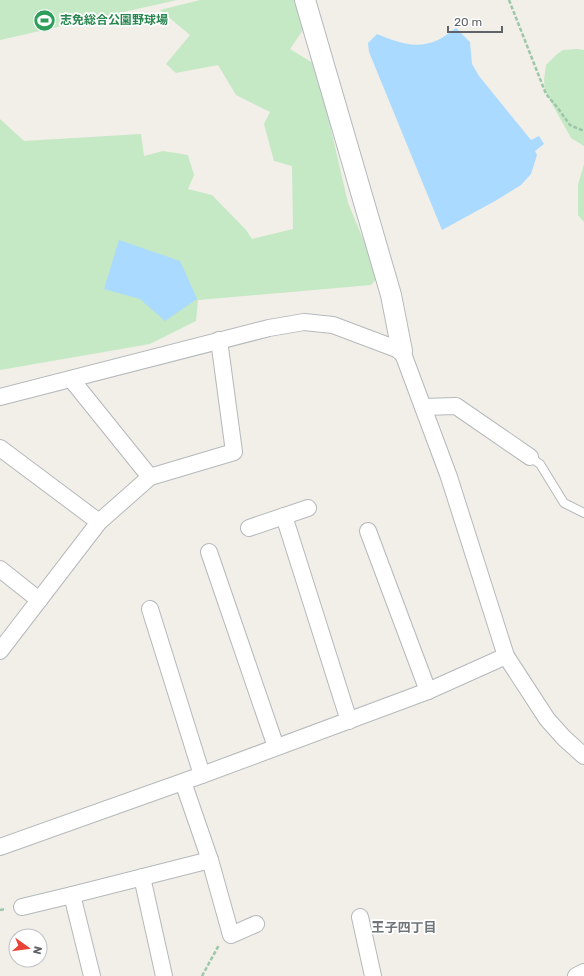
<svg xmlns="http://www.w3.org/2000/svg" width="584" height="976" font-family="Rubik,'Noto Sans JP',sans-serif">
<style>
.green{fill:#c5e8c5}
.water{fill:#aadaff}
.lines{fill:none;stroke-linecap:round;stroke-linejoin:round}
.service-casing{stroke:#b5b8bc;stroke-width:10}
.minor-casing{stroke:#b5b8bc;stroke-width:18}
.tertiary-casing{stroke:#b5b8bc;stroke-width:22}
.path{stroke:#9cc7a9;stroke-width:2.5;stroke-dasharray:4 2;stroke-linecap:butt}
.service{stroke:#fff;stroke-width:8}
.minor{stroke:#fff;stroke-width:16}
.tertiary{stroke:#fff;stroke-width:20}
.labels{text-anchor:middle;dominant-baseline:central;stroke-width:3.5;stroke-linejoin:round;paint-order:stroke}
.leisure-label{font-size:12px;font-weight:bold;fill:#27864d;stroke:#fff;text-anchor:start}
.neighbourhood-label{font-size:13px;font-weight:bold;fill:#70757a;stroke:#fff}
</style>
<rect width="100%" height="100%" fill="#f1efe8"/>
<g class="green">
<path d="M0,0H177L0,40Z"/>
<path d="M200,0H296L305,27L290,49L316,65L348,203L365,244L390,264L371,285L198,300L196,321L150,344L0,370V119L24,141L141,134L144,156L163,151L188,155L194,175L188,189L212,195L246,230L252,239L293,229L292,166L274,161L264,124L270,112L236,95L218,65L176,73L166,64L190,35L160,10Z"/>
<path d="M577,49L584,50V146L571,138L545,91L544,80L546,65L556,55L563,50Z"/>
<path d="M584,164V222L578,215V185Z"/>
</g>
<g class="water">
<path d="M456,28L470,42L472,64L479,76L531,140L539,136L544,144L535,151L537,155L531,174L521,185L495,201L442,230L369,52L368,43L377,34C397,42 416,50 438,40C444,37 450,32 456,28Z"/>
<path d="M119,240L180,261L197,299L165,321L140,299L104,289Z"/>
</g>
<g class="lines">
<defs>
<path id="service" d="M530,457L540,464L564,503L584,513"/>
<g id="minor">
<path d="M71,379L150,477"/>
<path d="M0,397L269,328L304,322L333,325L402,351L449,477L506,656L547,719L564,738L584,756"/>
<path d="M423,407L456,406L530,457"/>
<path d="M0,448L99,522"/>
<path d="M284,516L349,721"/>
<path d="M249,528L308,508"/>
<path d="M368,531L428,691"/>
<path d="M209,552L276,747"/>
<path d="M0,569L39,600"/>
<path d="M150,609L202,775"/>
<path d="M0,651L99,522L150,477L234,452L219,340"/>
<path d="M183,782L210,860L231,935L256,924"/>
<path d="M0,847L202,775L428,691L506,656"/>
<path d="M142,877L164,976"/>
<path d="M72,895L92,976"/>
<path d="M22,907L72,895L210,860"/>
<path d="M360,917L373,976"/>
<path d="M576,976L584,972"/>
</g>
<path id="tertiary" d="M305,0L391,295L402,351"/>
</defs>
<use href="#service" class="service-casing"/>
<use href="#minor" class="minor-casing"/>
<use href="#tertiary" class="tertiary-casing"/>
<g class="path">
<path d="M509,0L546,94L557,107L570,125L584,131"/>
<path d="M0,910L6,909"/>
<path d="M202,976L219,945"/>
</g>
<use href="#service" class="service"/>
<use href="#minor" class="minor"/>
<use href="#tertiary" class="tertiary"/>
</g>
<defs>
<symbol id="stadium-disc" viewBox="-11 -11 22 22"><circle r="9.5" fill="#2e9e5b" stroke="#fff"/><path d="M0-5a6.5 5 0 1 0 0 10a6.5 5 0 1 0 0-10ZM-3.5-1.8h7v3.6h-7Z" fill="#fff"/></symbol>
</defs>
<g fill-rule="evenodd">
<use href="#stadium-disc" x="32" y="8" width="25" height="25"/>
</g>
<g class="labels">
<g class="leisure-label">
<text x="60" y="20">志免総合公園野球場</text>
</g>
<g class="neighbourhood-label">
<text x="404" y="927">王子四丁目</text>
</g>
</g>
<g transform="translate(28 948) rotate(104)"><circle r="19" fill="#ffffff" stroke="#bfc1c3"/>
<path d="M0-3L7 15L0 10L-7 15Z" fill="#ea4335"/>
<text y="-6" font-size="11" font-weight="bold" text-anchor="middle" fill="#5f6368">N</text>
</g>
<path d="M448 26v6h54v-6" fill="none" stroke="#5f6368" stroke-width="2"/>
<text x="454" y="26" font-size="12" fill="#5f6368" stroke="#ffffff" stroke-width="3" paint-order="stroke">20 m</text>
</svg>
